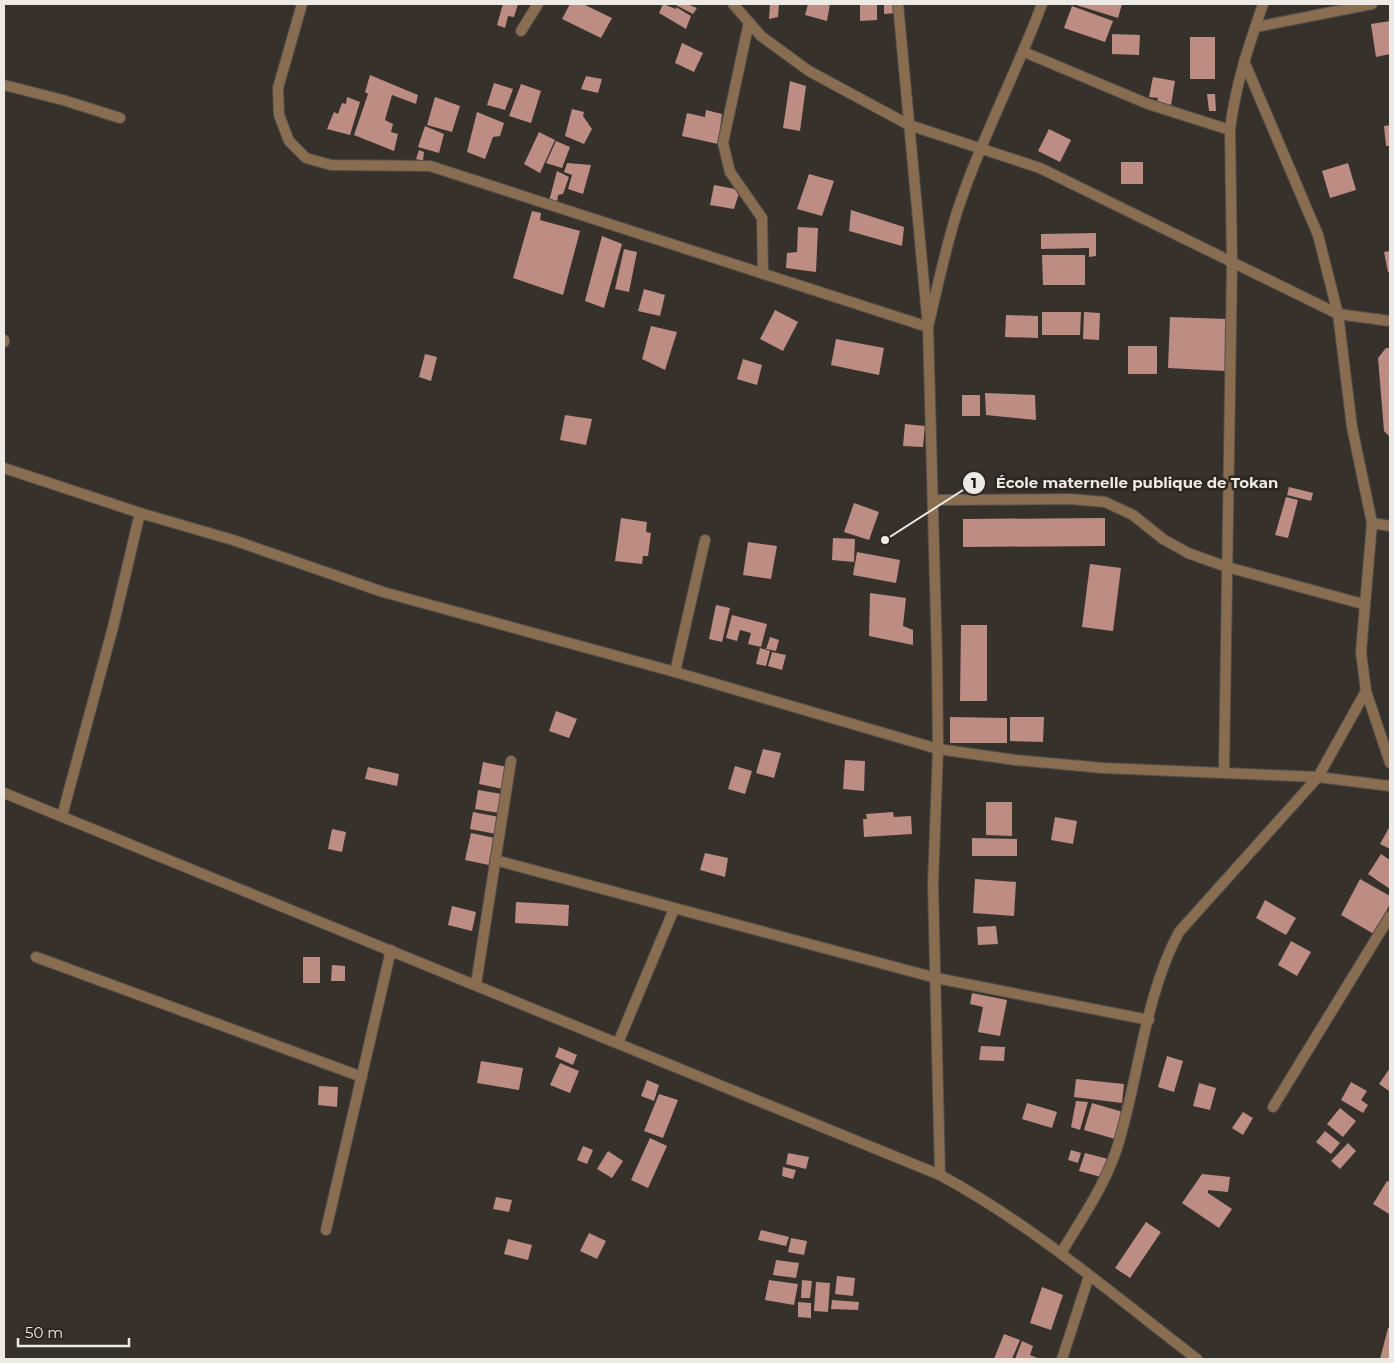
<svg xmlns="http://www.w3.org/2000/svg" width="1394" height="1363" font-family="Montserrat,sans-serif">
<style>
.building{fill:#bd8c83}
.lines{fill:none;stroke-linecap:round;stroke-linejoin:round}
.street-casing{stroke:#544e4a;stroke-width:12}
.street{stroke:#896d51;stroke-width:10}
.leader{fill:none;stroke:#ede9e5;stroke-width:2}
.callout-dot{fill:#ede9e5;stroke:#2d2722;stroke-width:2}
.mark-label{font-size:15px;text-anchor:middle;font-weight:bold;fill:#111}
.callout-label{font-size:15px;text-anchor:middle;font-weight:bold;fill:#ede9e5;stroke:#2d2722;stroke-width:5;stroke-linejoin:round;paint-order:stroke}
</style>
<rect width="100%" height="100%" fill="#37312c"/>
<g class="building">
<path d="M503,4H518L514,17L508,16L505,28L497,25Z"/>
<path d="M570,4H583L612,18L601,38L562,19Z"/>
<path d="M663,4L676,9V7L691,16L686,29L659,13Z"/>
<path d="M674,4H687L697,8L693,14Z"/>
<path d="M770,4H779L778,17L769,19Z"/>
<path d="M808,4H830L827,21L805,15Z"/>
<path d="M860,4H877V20L860,21Z"/>
<path d="M884,4H896V13L884,14Z"/>
<path d="M1073,4H1122L1118,18Z"/>
<path d="M1072,6L1113,21L1105,42L1064,28Z"/>
<path d="M1390,21V54L1376,57L1371,24Z"/>
<path d="M1112,34L1140,35L1139,55L1112,54Z"/>
<rect x="1190" y="37" width="25" height="42"/>
<path d="M682,43L703,53L694,72L675,63Z"/>
<path d="M370,75L418,95L416,104L392,95L385,120L393,124L391,132L398,134L394,151L354,135L368,94L365,92Z"/>
<path d="M586,76L602,79L598,93L581,89Z"/>
<path d="M1153,77L1175,81L1171,105L1157,102L1158,98L1149,97Z"/>
<path d="M790,81L806,86L800,131L783,128Z"/>
<path d="M494,83L513,89L505,110L487,105Z"/>
<path d="M521,84L541,91L531,123L509,116Z"/>
<path d="M1207,94H1215L1216,111H1209Z"/>
<path d="M347,97L360,102L350,135L327,129L334,112L338,114L342,103L346,104Z"/>
<path d="M435,97L460,106L452,132L427,125Z"/>
<path d="M572,109L584,112L583,116L592,129L584,144L565,136Z"/>
<path d="M706,110L722,114L718,144L682,136L687,113L705,117Z"/>
<path d="M477,112L504,123L500,136L493,137L485,159L467,152Z"/>
<path d="M1390,125V146H1386L1384,126Z"/>
<path d="M425,126L444,134L439,153L418,147Z"/>
<path d="M1049,129L1071,140L1060,162L1038,151Z"/>
<path d="M539,132L555,140L540,173L524,164Z"/>
<path d="M556,141L570,147L562,168L546,163Z"/>
<path d="M419,150L424,152L423,161L416,159Z"/>
<rect x="1121" y="162" width="22" height="22"/>
<path d="M567,163L591,165L583,194L568,189L572,175L564,172Z"/>
<path d="M1348,163L1356,190L1330,198L1322,171Z"/>
<path d="M557,171L569,177L563,194L558,195L557,203L549,201Z"/>
<path d="M809,174L834,181L822,216L797,209Z"/>
<path d="M714,185L740,190L734,209L710,205Z"/>
<path d="M851,210L904,227L902,246L849,231Z"/>
<path d="M532,211L541,213L540,220L580,231L563,295L513,278Z"/>
<path d="M798,227L818,228L816,272L786,268L787,253L797,252Z"/>
<path d="M1096,233V256L1089,257V248L1041,249V234Z"/>
<path d="M602,236L622,244L604,308L585,301Z"/>
<path d="M624,249L637,252L629,292L615,289Z"/>
<path d="M1390,251V272H1388L1384,252Z"/>
<path d="M1042,255H1085V285H1043Z"/>
<path d="M644,289L665,295L660,316L638,311Z"/>
<path d="M775,310L798,322L783,351L760,339Z"/>
<path d="M1042,312H1081L1080,335H1042Z"/>
<path d="M1084,312L1100,313L1099,340L1083,339Z"/>
<path d="M1006,315L1038,316V338L1005,337Z"/>
<path d="M1170,317L1227,319L1225,371L1168,368Z"/>
<path d="M651,326L677,332L665,370L642,359Z"/>
<path d="M836,339L884,348L879,375L831,365Z"/>
<rect x="1128" y="346" width="29" height="28"/>
<path d="M1386,348H1390V437L1384,431L1378,358Z"/>
<path d="M425,354L437,357L431,381L419,377Z"/>
<path d="M743,359L762,365L757,385L737,379Z"/>
<path d="M985,393L1035,395L1036,420L986,415Z"/>
<rect x="962" y="395" width="18" height="21"/>
<path d="M565,415L592,419L586,445L560,440Z"/>
<path d="M905,424L925,426L923,447L903,446Z"/>
<path d="M1289,487L1313,493L1311,501L1287,495Z"/>
<path d="M1286,497L1298,500L1288,538L1275,535Z"/>
<path d="M854,503L879,512L869,540L844,532Z"/>
<path d="M621,518L647,522L646,532L651,533L648,556H643L642,564L615,561Z"/>
<path d="M1105,518V546L963,547V519Z"/>
<path d="M833,538L855,539L854,562L832,560Z"/>
<path d="M748,542L777,546L771,579L743,575Z"/>
<path d="M857,552L900,560L896,583L853,575Z"/>
<path d="M1090,564L1121,568L1113,631L1082,627Z"/>
<path d="M870,593L906,598L903,626L913,630V645L869,636Z"/>
<path d="M716,605L730,608L722,642L709,639Z"/>
<path d="M732,615L767,624L761,647L748,644L751,633L740,630L737,641L726,638Z"/>
<path d="M961,625H987V701H960Z"/>
<path d="M770,637L779,640L776,651L766,649Z"/>
<path d="M760,648L770,651L766,666L756,664Z"/>
<path d="M772,652L786,655L782,670L768,666Z"/>
<path d="M556,711L577,719L569,738L549,731Z"/>
<path d="M950,717L1007,718V743H950Z"/>
<path d="M1010,717H1044L1043,742L1010,741Z"/>
<path d="M763,749L781,753L774,778L756,773Z"/>
<path d="M845,760L865,761L864,791L843,789Z"/>
<path d="M483,762L507,767L503,789L479,784Z"/>
<path d="M735,766L752,771L745,794L728,789Z"/>
<path d="M368,767L399,774L397,786L365,779Z"/>
<path d="M478,790L502,794L499,813L475,809Z"/>
<path d="M986,802H1012V836L986,835Z"/>
<path d="M473,812L499,817L496,834L470,829Z"/>
<path d="M893,812L894,817L911,816L912,834L864,837L863,819H867L866,814Z"/>
<path d="M1055,817L1077,821L1073,844L1051,840Z"/>
<path d="M1390,826V849L1380,844Z"/>
<path d="M332,829L346,832L342,852L328,849Z"/>
<path d="M471,833L495,838L489,865L465,860Z"/>
<path d="M972,838L1017,839V856H972Z"/>
<path d="M705,853L728,858L725,877L700,870Z"/>
<path d="M1381,854L1390,860V889L1368,874Z"/>
<path d="M975,879L1016,882L1014,916L973,913Z"/>
<path d="M1360,879L1390,896V904L1374,934L1341,915Z"/>
<path d="M1265,900L1296,918L1286,935L1256,918Z"/>
<path d="M516,902L569,905L568,926L515,923Z"/>
<path d="M452,906L476,912L472,931L448,925Z"/>
<path d="M996,926L998,944L978,945L977,927Z"/>
<path d="M1291,941L1311,952L1297,976L1278,965Z"/>
<rect x="303" y="957" width="17" height="26"/>
<path d="M332,965L345,966V981H331Z"/>
<path d="M972,993L1007,1000L1000,1036L978,1032L983,1007L970,1004Z"/>
<path d="M981,1046L1005,1047L1004,1061L979,1060Z"/>
<path d="M559,1047L577,1055L573,1065L555,1057Z"/>
<path d="M1167,1056L1183,1061L1174,1092L1158,1087Z"/>
<path d="M481,1061L523,1068L519,1090L477,1083Z"/>
<path d="M560,1063L579,1071L570,1093L550,1085Z"/>
<path d="M1390,1068V1089L1389,1091L1379,1084Z"/>
<path d="M1076,1079L1124,1084L1122,1103L1074,1097Z"/>
<path d="M647,1080L659,1085L654,1101L641,1096Z"/>
<path d="M1351,1082L1367,1091L1361,1100L1368,1105L1363,1113L1341,1100Z"/>
<path d="M1199,1083L1216,1088L1210,1110L1193,1106Z"/>
<path d="M319,1086L338,1087L337,1107L318,1105Z"/>
<path d="M659,1094L678,1100L663,1138L644,1131Z"/>
<path d="M1076,1101L1088,1102L1080,1130L1071,1127Z"/>
<path d="M1027,1103L1057,1112L1052,1128L1022,1119Z"/>
<path d="M1092,1103L1123,1112L1115,1139L1084,1130Z"/>
<path d="M1340,1108L1356,1121L1343,1137L1327,1124Z"/>
<path d="M1243,1112L1253,1118L1243,1135L1232,1128Z"/>
<path d="M1325,1131L1340,1143L1331,1154L1316,1142Z"/>
<path d="M650,1138L667,1146L648,1188L631,1180Z"/>
<path d="M1348,1143L1356,1151L1340,1169L1331,1161Z"/>
<path d="M583,1146L593,1150L587,1164L577,1160Z"/>
<path d="M1071,1150L1081,1153L1078,1163L1068,1160Z"/>
<path d="M608,1151L623,1161L612,1178L597,1169Z"/>
<path d="M788,1153L809,1157L806,1169L786,1164Z"/>
<path d="M1085,1153L1108,1159L1101,1177L1079,1171Z"/>
<path d="M783,1167L796,1170L793,1179L782,1176Z"/>
<path d="M1202,1174L1230,1177L1228,1192L1208,1190V1193L1232,1209L1219,1228L1182,1203Z"/>
<path d="M1387,1181L1390,1182L1389,1214L1373,1204Z"/>
<path d="M496,1197L512,1200L509,1212L493,1209Z"/>
<path d="M1146,1222L1161,1232L1130,1278L1115,1268Z"/>
<path d="M761,1230L789,1237L786,1246L758,1240Z"/>
<path d="M589,1233L606,1241L597,1259L580,1251Z"/>
<path d="M791,1238L807,1241L804,1255L788,1252Z"/>
<path d="M508,1239L532,1245L528,1260L504,1254Z"/>
<path d="M776,1260L799,1263L796,1278L773,1275Z"/>
<path d="M837,1276L855,1278L853,1296L835,1294Z"/>
<path d="M769,1280L798,1284L794,1305L765,1300Z"/>
<path d="M802,1280L812,1281L810,1298H801Z"/>
<path d="M816,1282L830,1283L828,1312L814,1311Z"/>
<path d="M1042,1287L1063,1295L1051,1330L1030,1323Z"/>
<path d="M832,1300L859,1302L858,1310L831,1309Z"/>
<path d="M798,1302L811,1303V1318L798,1317Z"/>
<path d="M1388,1328H1390V1359H1380Z"/>
<path d="M1004,1334L1020,1340L1012,1359H994Z"/>
<path d="M1022,1341L1033,1346L1030,1355L1040,1359H1015Z"/>
</g>
<g class="lines">
<defs>
<g id="street">
<path d="M302,4L278,88L279,115L289,141L306,158L331,165L430,166L928,327C937,289 945,250 957,212C980,141 1016,74 1042,4"/>
<path d="M733,4L761,36L809,71L909,125L1040,168L1338,314L1390,321"/>
<path d="M898,4L928,327L937,658L938,749L933,884L940,1175"/>
<path d="M749,22L723,143L730,172L762,218L763,274"/>
<path d="M1256,27L1372,4"/>
<path d="M521,31L538,4"/>
<path d="M1024,52L1148,104L1230,130"/>
<path d="M1244,61L1318,235L1338,314L1352,427L1372,523L1361,652L1366,691L1390,763"/>
<path d="M4,85L63,100L120,118"/>
<path d="M4,342V340"/>
<path d="M4,468L140,513L233,540L383,592L675,672L938,749L1015,760L1103,768L1318,777L1390,786"/>
<path d="M934,500L1070,499L1105,502L1133,515L1163,539L1188,553L1227,567L1363,604"/>
<path d="M1372,523L1390,526"/>
<path d="M675,672L705,540"/>
<path d="M1224,772L1232,263L1230,130C1235,86 1249,45 1263,4"/>
<path d="M4,793L940,1175C1033,1225 1113,1295 1197,1359"/>
<path d="M62,816L113,627L140,513"/>
<path d="M495,860L936,978L1149,1020"/>
<path d="M36,957L362,1077"/>
<path d="M476,984L511,761"/>
<path d="M618,1043L674,909"/>
<path d="M1273,1107L1390,916"/>
<path d="M326,1230L391,950"/>
<path d="M1061,1253C1082,1218 1106,1184 1118,1145C1139,1076 1145,995 1179,932L1318,777L1366,691"/>
<path d="M1062,1359L1089,1276"/>
</g>
</defs>
<use href="#street" class="street-casing"/>
<use href="#street" class="street"/>
</g>
<path class="leader" d="M885 540L974 483"/>
<g class="callout-dot">
<circle cx="885" cy="540" r="5"/>
<circle cx="974" cy="483" r="12"/>
</g>
<g class="mark-label">
<text x="974" y="488">1</text>
</g>
<g class="callout-label">
<text x="1137" y="488">École maternelle publique de Tokan</text>
</g>
<rect width="1394" height="1363" fill="none" stroke="#ede9e5" stroke-width="10"/>
<path d="M18 1338v8h111v-8" fill="none" stroke="#ede9e5" stroke-width="2.5"/>
<text x="25" y="1338" font-size="15" fill="#ede9e5" stroke="#2d2722" stroke-width="4" paint-order="stroke">50 m</text>
</svg>
